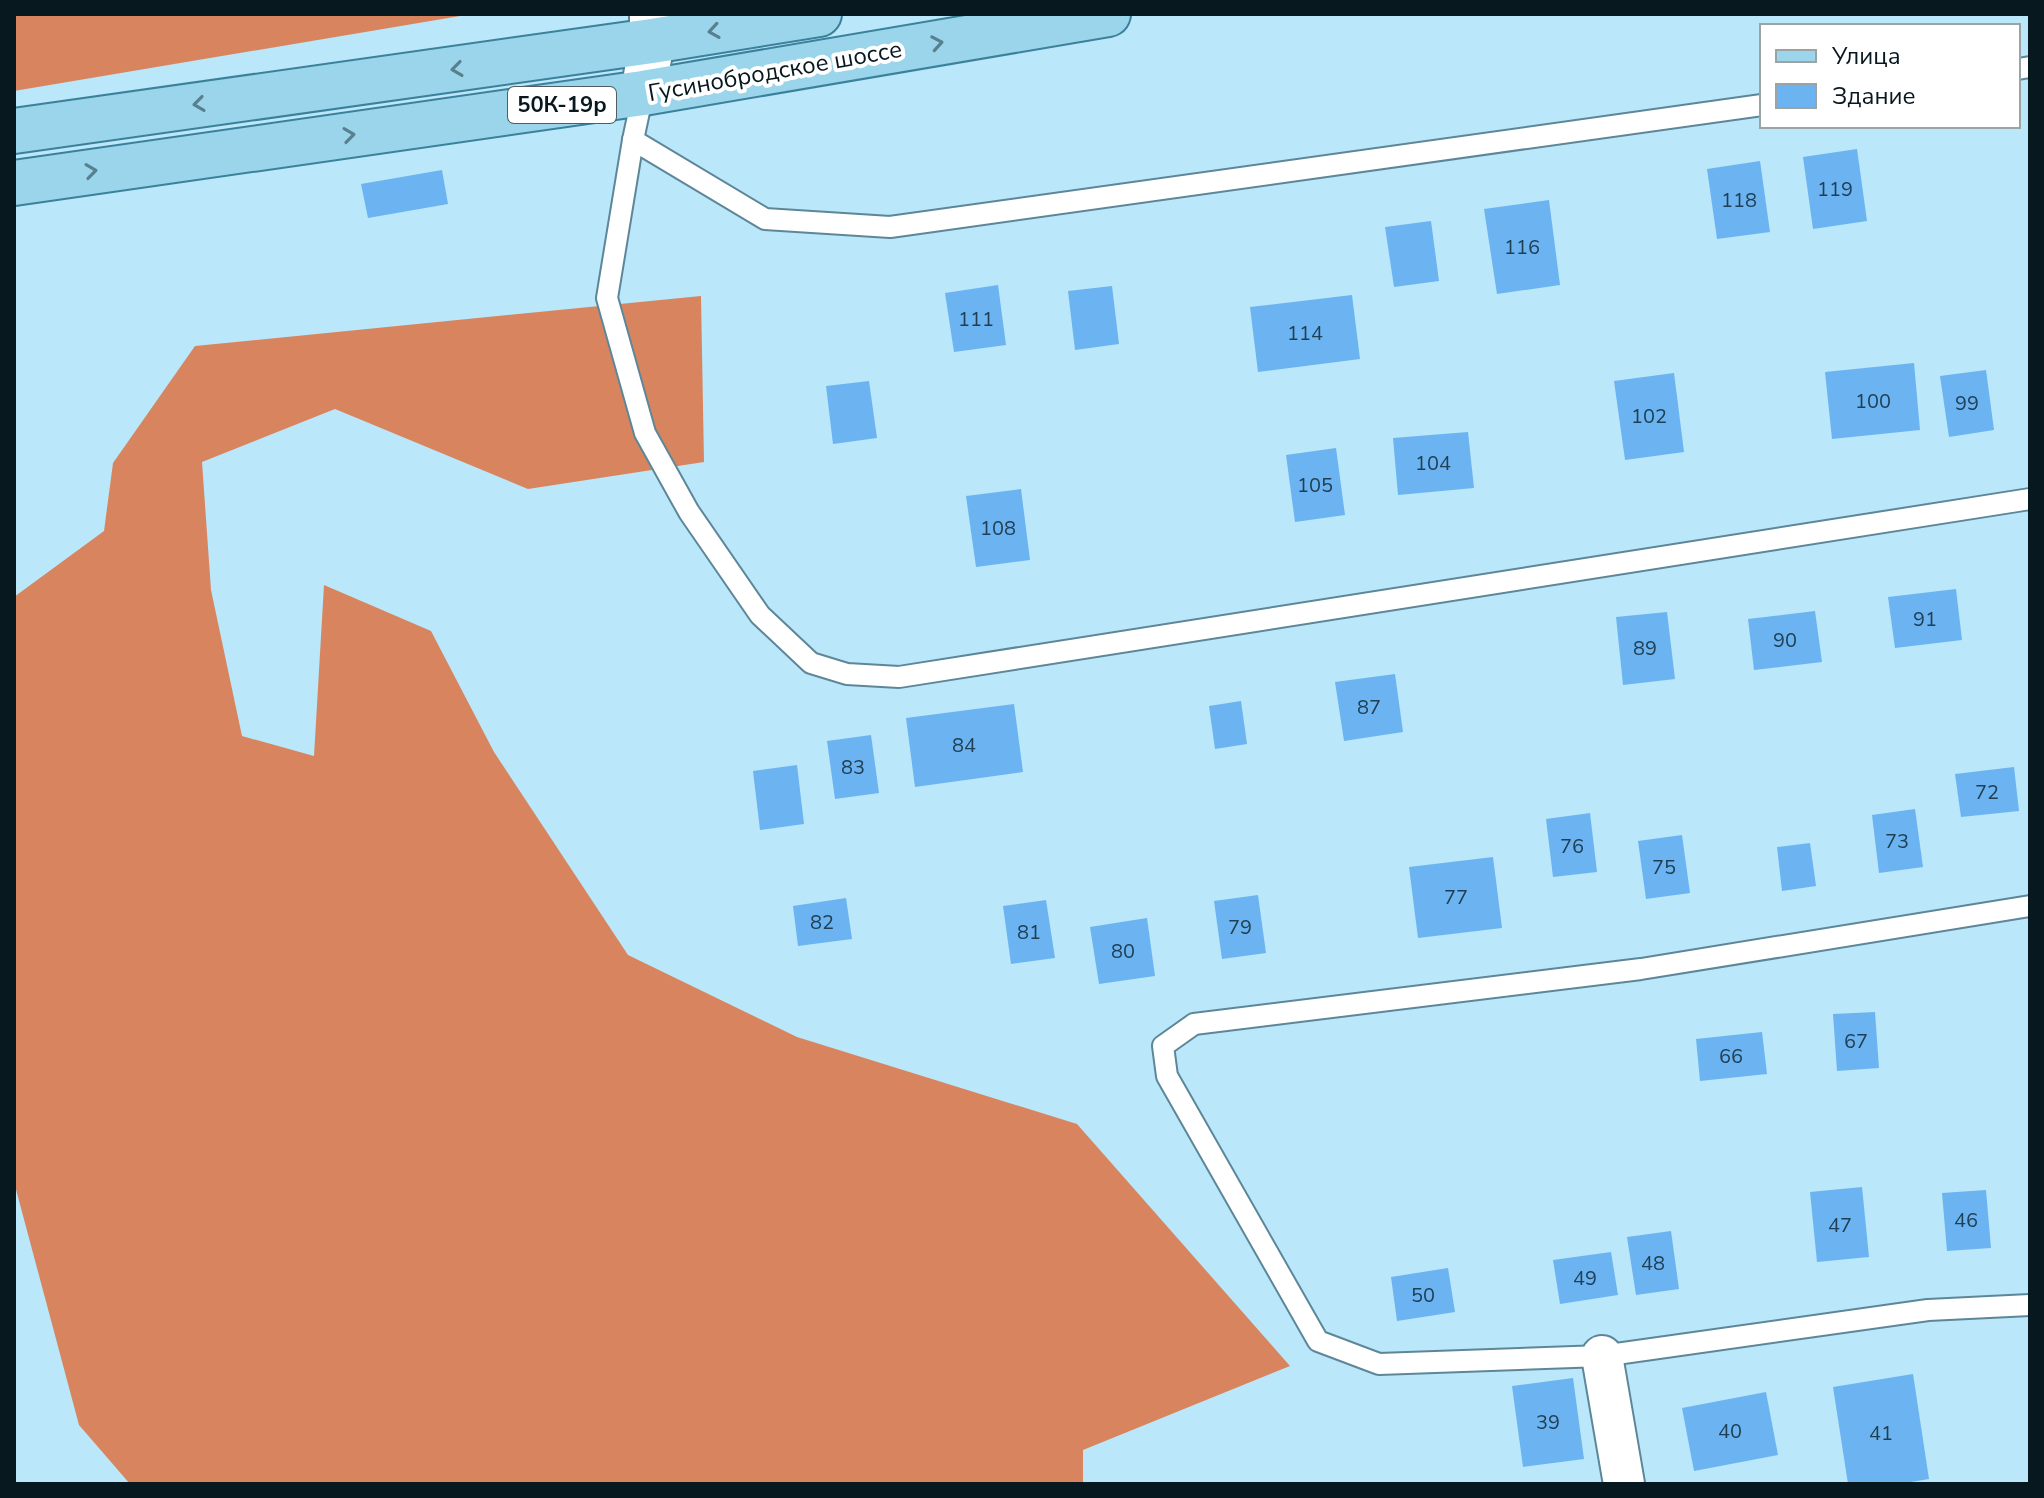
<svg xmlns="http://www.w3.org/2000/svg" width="2044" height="1498" font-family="'Nunito Sans',sans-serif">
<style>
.forest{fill:#d8855f}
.building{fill:#6bb4f1}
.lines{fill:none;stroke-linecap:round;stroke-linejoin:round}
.service-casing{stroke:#5d8798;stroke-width:24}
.minor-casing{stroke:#5d8798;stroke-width:44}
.tertiary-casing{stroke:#5d8798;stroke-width:48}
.primary-casing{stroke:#3c819b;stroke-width:48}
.service{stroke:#fff;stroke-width:20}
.minor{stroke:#fff;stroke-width:40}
.tertiary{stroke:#fff;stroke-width:44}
.primary{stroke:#9bd5eb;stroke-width:44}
.oneway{stroke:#58808f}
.labels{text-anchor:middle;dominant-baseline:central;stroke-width:8;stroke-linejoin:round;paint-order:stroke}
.number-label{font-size:20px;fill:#203f54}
.shield{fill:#fff;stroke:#515d62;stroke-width:2}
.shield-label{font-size:22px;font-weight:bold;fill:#07181f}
.street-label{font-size:24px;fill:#07181f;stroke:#fff}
</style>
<rect width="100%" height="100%" fill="#bae7fa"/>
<g class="forest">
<path d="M14,14H472L14,91Z"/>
<path d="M701,296L704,462L528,489L335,409L202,462L211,590L242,736L314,756L324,585L431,631L494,752L628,955L797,1037L1077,1124L1290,1366L1083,1450V1484H130L79,1425L14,1182V597L104,531L113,463L195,346Z"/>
</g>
<g class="building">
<path d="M1857,149L1867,221L1813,229L1803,157Z"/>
<path d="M1760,161L1770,232L1717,239L1707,169Z"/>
<path d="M442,170L448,204L368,218L361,184Z"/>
<path d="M1549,200L1560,285L1497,294L1484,209Z"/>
<path d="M1431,221L1439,281L1394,287L1385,227Z"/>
<path d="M998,285L1006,345L954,352L945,293Z"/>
<path d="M1112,286L1119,344L1075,350L1068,291Z"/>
<path d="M1352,295L1360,359L1258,372L1250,307Z"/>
<path d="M1914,363L1920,430L1832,439L1825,372Z"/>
<path d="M1986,370L1994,430L1949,437L1940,376Z"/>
<path d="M1674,373L1684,452L1625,460L1614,381Z"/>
<path d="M869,381L877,438L833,444L826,386Z"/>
<path d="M1468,432L1474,488L1398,495L1393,438Z"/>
<path d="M1336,448L1345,515L1295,522L1286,455Z"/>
<path d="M1021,489L1030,560L976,567L966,496Z"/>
<path d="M1956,589L1962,640L1895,648L1888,597Z"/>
<path d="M1815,611L1822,662L1754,670L1748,619Z"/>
<path d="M1667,612L1675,679L1623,685L1616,617Z"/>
<path d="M1395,674L1403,732L1344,741L1335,682Z"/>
<path d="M1241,701L1247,744L1215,749L1209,706Z"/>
<path d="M1014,704L1023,772L915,787L906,718Z"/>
<path d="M871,735L879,793L835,799L827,741Z"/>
<path d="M797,765L804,824L760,830L753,771Z"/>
<path d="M2014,767L2019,811L1961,817L1955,774Z"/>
<path d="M1915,809L1923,867L1879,873L1872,815Z"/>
<path d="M1590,813L1597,872L1553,877L1546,819Z"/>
<path d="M1682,835L1690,893L1646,899L1638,841Z"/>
<path d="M1810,843L1816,886L1782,891L1777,847Z"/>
<path d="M1493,857L1502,928L1418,938L1409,867Z"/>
<path d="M1258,895L1266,953L1222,959L1214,901Z"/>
<path d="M846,898L852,939L798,946L793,906Z"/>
<path d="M1046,900L1055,958L1011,964L1003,906Z"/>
<path d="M1147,918L1155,976L1099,984L1090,927Z"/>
<path d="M1875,1012L1879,1068L1837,1071L1833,1014Z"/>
<path d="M1762,1032L1767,1074L1700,1081L1696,1039Z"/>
<path d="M1862,1187L1869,1257L1817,1262L1810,1192Z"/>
<path d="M1986,1190L1991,1248L1947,1251L1942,1193Z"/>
<path d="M1671,1231L1679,1289L1636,1295L1627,1237Z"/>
<path d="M1611,1252L1618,1295L1560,1304L1553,1260Z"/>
<path d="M1448,1268L1455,1312L1397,1321L1391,1277Z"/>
<path d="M1913,1374L1929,1479L1899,1484H1848L1833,1387Z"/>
<path d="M1573,1378L1584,1459L1523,1467L1512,1386Z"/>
<path d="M1766,1392L1778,1455L1694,1471L1682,1408Z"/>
</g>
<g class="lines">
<defs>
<g id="service">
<path d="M2018,69L2030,67"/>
<path d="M643,93L633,140L765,219L890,227L1762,105"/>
<path d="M633,140L607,298L645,433L689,512L760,615L811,663L847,674L899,677L2030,499"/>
<path d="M2030,906L1641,969L1194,1024L1163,1046L1167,1076L1318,1341L1379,1364L1602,1356L1928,1310L2030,1305"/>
</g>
<path id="minor" d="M1602,1356L1624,1484"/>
<path id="tertiary" d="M643,93L652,41V14"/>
<g id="primary">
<path d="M14,131L652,41L819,14"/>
<path d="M14,183L643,93L1108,14"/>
</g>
</defs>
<use href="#service" class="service-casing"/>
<use href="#minor" class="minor-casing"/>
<use href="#tertiary" class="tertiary-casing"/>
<use href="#primary" class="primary-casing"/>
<use href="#service" class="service"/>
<use href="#minor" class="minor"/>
<use href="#tertiary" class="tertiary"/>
<use href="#primary" class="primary"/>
</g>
<defs><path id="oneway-chevron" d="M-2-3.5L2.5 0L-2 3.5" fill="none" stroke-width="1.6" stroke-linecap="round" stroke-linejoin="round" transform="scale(2)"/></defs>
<g class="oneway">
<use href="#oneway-chevron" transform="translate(714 31) rotate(171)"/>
<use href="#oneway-chevron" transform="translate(937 43) rotate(-10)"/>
<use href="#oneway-chevron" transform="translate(457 69) rotate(172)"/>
<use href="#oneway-chevron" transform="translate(199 104) rotate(172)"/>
<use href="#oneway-chevron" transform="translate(349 135) rotate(-8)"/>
<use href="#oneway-chevron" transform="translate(91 171) rotate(-8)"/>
</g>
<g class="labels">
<g class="number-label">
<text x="1835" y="189">119</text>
<text x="1739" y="200">118</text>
<text x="1522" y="247">116</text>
<text x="976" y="319">111</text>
<text x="1305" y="333">114</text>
<text x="1873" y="401">100</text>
<text x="1967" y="403">99</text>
<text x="1649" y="416">102</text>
<text x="1433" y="463">104</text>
<text x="1315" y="485">105</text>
<text x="998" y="528">108</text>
<text x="1925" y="619">91</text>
<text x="1785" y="640">90</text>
<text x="1645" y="648">89</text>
<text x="1369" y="707">87</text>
<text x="964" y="745">84</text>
<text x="853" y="767">83</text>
<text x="1987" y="792">72</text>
<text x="1897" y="841">73</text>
<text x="1572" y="846">76</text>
<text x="1664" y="867">75</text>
<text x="1456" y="897">77</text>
<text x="822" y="922">82</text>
<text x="1240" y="927">79</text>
<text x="1029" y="932">81</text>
<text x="1123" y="951">80</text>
<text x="1856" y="1041">67</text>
<text x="1731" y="1056">66</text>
<text x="1966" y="1220">46</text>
<text x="1840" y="1225">47</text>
<text x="1653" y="1263">48</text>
<text x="1585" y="1278">49</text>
<text x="1423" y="1295">50</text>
<text x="1548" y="1422">39</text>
<text x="1730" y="1431">40</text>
<text x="1881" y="1433">41</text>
</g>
<rect class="shield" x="508" y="87" width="108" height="36" rx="6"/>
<g class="shield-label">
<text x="562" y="105">50К-19р</text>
</g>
<g class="street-label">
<text transform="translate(775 71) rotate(-10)">Гусинобродское шоссе</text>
</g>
</g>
<rect width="2044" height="1498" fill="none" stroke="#07181f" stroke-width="32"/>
<rect x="1760" y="24" width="260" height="104" fill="#ffffff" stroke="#9ca3a5" stroke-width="2"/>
<rect x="1776" y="50" width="40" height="12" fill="#9bd5eb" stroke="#9ca3a5" stroke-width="2"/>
<text x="1832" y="64" font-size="24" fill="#07181f">Улица</text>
<rect x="1776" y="84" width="40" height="24" fill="#6bb4f1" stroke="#9ca3a5" stroke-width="2"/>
<text x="1832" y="104" font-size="24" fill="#07181f">Здание</text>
</svg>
